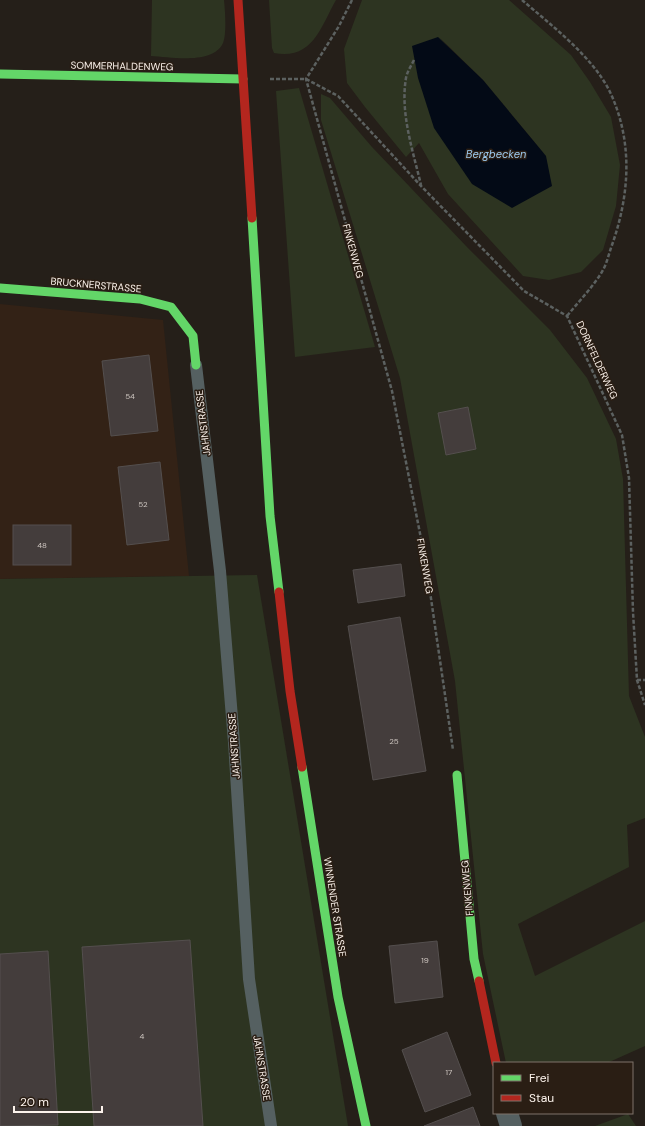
<svg xmlns="http://www.w3.org/2000/svg" width="645" height="1126" font-family="'DM Sans',sans-serif">
<style>
.built{fill:#332216}
.green{fill:#2d3421;fill-rule:evenodd}
.water{fill:#030a16}
.building{fill:#443d3c;stroke:#544f4e}
.lines{fill:none;stroke-linecap:round;stroke-linejoin:round}
.path{stroke:#5c6160;stroke-width:2.5;stroke-dasharray:4 2;stroke-linecap:butt}
.lane{stroke:#556061;stroke-width:12}
.street{stroke:#556061;stroke-width:22}
.fast{stroke:#63d668;stroke-width:9}
.jam{stroke:#b3261e;stroke-width:9}
.labels{text-anchor:middle;dominant-baseline:central;stroke-width:3;stroke-linejoin:round;paint-order:stroke}
.number-label{font-size:8px;fill:#cec6c0}
.street-label{font-size:10px;fill:#fcf3ec;stroke:#2a1e14}
.water-label{font-size:11px;font-style:italic;fill:#9ccaef;stroke:#2a1e14}
</style>
<rect width="100%" height="100%" fill="#251f19"/>
<path class="built" d="M0,304L163,320L189,576L0,579Z"/>
<g class="green">
<path d="M152,0H224C225,10 227,34 223,43C213,65 171,57 151,56Z"/>
<path d="M269,0H336C320,28 313,60 274,53L272,48Z"/>
<path d="M362,0H509L571,55L590,82L611,117L620,165L616,206L603,250L581,272L549,280L523,276L448,194L419,143L406,157L365,107L347,83L344,49ZM439,37L483,80L546,156Z"/>
<path d="M299,88L375,347L295,357L276,91Z"/>
<path d="M321,94L330,98L372,147L466,246L550,330L587,378L616,439L623,479L629,696L645,737V818L627,825L629,867L518,924L535,976L645,921V1046L607,1063H506L483,954L455,681L400,378L321,120Z"/>
<path d="M257,575L348,1126H0V579Z"/>
<path d="M628,1114L636,1126H595Z"/>
</g>
<path class="water" d="M438,37L483,80L546,156L552,186L512,208L472,184L434,128L418,78L412,46Z"/>
<g class="building">
<path d="M149,355L158,431L111,436L102,361Z"/>
<path d="M468,407L476,449L446,455L438,413Z"/>
<path d="M160,462L169,540L127,545L118,467Z"/>
<rect x="13" y="525" width="58" height="40"/>
<path d="M401,564L405,596L358,603L353,570Z"/>
<path d="M400,617L426,771L373,780L348,626Z"/>
<path d="M190,940L203,1126H94L82,947Z"/>
<path d="M437,941L443,997L395,1003L389,946Z"/>
<path d="M48,951L58,1125L0,1126V954Z"/>
<path d="M447,1032L471,1095L425,1112L402,1050Z"/>
<path d="M473,1107L480,1126H424Z"/>
</g>
<g class="lines">
<g class="path">
<path d="M352,0L339,26L306,79L392,391L426,564L453,750"/>
<path d="M522,0C551,25 593,57 610,92C633,141 630,194 612,245C609,253 607,263 603,270C594,286 579,301 567,316"/>
<path d="M414,60C411,66 407,72 406,78C400,113 413,151 421,185"/>
<path d="M270,79H306L338,96L421,186L524,291L567,316L622,435L629,478L633,612L637,680L645,705"/>
<path d="M637,680H645"/>
</g>
<path class="lane" d="M196,365L220,571L234,742L249,979L271,1126"/>
<path class="street" d="M507,1113L511,1126"/>
<g class="fast">
<path d="M0,74L243,79"/>
<path d="M252,218L270,516L279,592"/>
<path d="M0,288L140,299L171,307L193,336L196,365"/>
<path d="M302,767L338,997L366,1126"/>
<path d="M457,775L474,959L479,981"/>
</g>
<g class="jam">
<path d="M238,0L252,218"/>
<path d="M279,592L290,691L302,767"/>
<path d="M479,981L496,1063"/>
</g>
</g>
<g class="labels">
<g class="number-label">
<text x="130" y="396">54</text>
<text x="143" y="504">52</text>
<text x="42" y="545">48</text>
<text x="394" y="741">25</text>
<text x="425" y="960">19</text>
<text x="142" y="1036">4</text>
<text x="449" y="1072">17</text>
</g>
<g class="street-label">
<text transform="translate(122 66) rotate(1)">SOMMERHALDENWEG</text>
<text transform="translate(353 251) rotate(75)">FINKENWEG</text>
<text transform="translate(96 285) rotate(5)">BRUCKNERSTRASSE</text>
<text transform="translate(597 360) rotate(65)">DORNFELDERWEG</text>
<text transform="translate(203 423) rotate(-97)">JAHNSTRASSE</text>
<text transform="translate(425 566) rotate(80)">FINKENWEG</text>
<text transform="translate(234 746) rotate(-94)">JAHNSTRASSE</text>
<text transform="translate(467 888) rotate(-95)">FINKENWEG</text>
<text transform="translate(335 907) rotate(81)">WINNENDER STRASSE</text>
<text transform="translate(262 1068) rotate(81)">JAHNSTRASSE</text>
</g>
<g class="water-label">
<text x="496" y="154">Bergbecken</text>
</g>
</g>
<rect x="493" y="1062" width="140" height="52" fill="#2a1e14" stroke="#7e736a"/>
<rect x="501" y="1075" width="20" height="6" fill="#63d668" stroke="#7e736a"/>
<text x="529" y="1082" font-size="12" fill="#fcf3ec">Frei</text>
<rect x="501" y="1095" width="20" height="6" fill="#b3261e" stroke="#7e736a"/>
<text x="529" y="1102" font-size="12" fill="#fcf3ec">Stau</text>
<path d="M14 1106v6h88v-6" fill="none" stroke="#fcf3ec" stroke-width="2"/>
<text x="20" y="1106" font-size="12" fill="#fcf3ec" stroke="#2a1e14" stroke-width="3" paint-order="stroke">20 m</text>
</svg>
